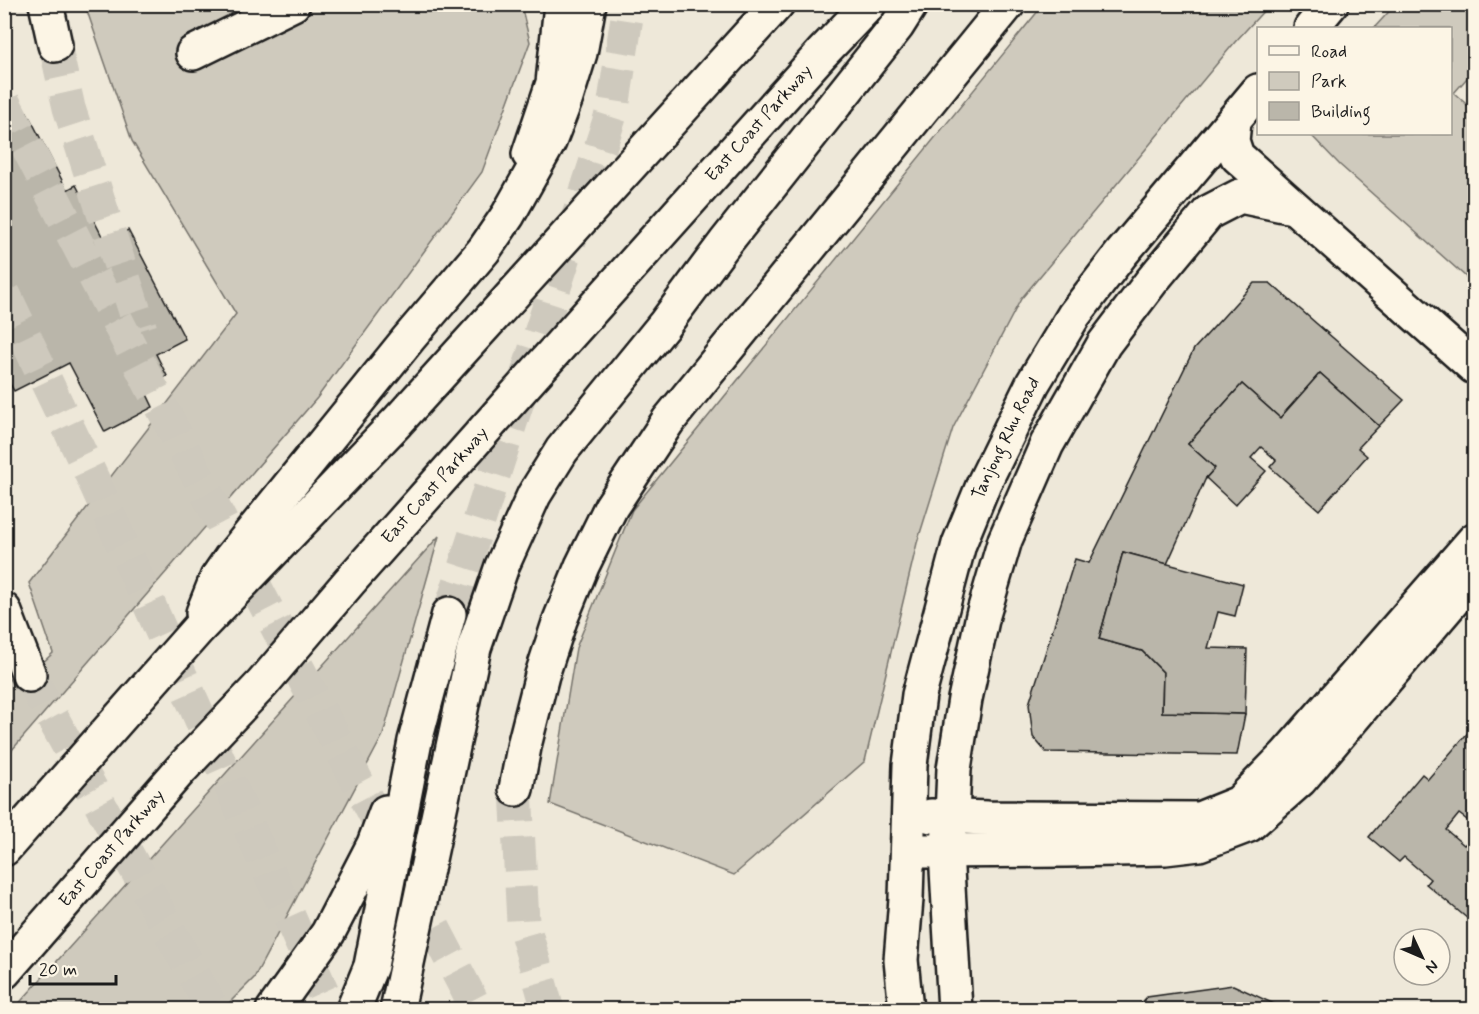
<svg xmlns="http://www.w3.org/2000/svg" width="1479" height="1014" font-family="Mynerve,sans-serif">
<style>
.green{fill:#cfcabd;stroke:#76736c;stroke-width:1.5}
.building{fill:#bab6aa;stroke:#1c1c1c;stroke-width:1.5}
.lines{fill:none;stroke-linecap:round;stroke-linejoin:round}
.highway-tunnel{stroke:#cec9bd;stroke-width:33;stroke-dasharray:33 16;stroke-linecap:butt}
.minor-casing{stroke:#1c1c1c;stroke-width:38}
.highway-casing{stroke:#1c1c1c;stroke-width:38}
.minor{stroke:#fcf5e5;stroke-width:33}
.highway{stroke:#fcf5e5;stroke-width:33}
.labels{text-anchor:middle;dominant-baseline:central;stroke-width:4.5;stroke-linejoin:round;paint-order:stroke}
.street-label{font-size:18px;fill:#1c1c1c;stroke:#fcf5e5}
</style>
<rect width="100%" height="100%" fill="#eee8d9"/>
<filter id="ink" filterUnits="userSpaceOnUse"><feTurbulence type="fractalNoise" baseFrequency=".0167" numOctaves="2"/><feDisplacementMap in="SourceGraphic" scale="12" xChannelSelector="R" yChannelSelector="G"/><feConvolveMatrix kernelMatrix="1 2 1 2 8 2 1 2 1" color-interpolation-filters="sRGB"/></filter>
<g filter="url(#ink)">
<g class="green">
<path d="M85,5H521L530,42L482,172L317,398L5,758L4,671L15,688L53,653L29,583L236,314L132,141Z"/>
<path d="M1043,5H1269L1235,42L1021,299L953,428L917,543L865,761L734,875L550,804L576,648L632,510Z"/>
<path d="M1395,5H1474V70L1454,93L1474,111V284L1340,165L1312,136V134H1450V28H1374Z"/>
<path d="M439,536L383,735L254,978L223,1009H14Z"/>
</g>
<g class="building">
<path d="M1474,87V99L1468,94Z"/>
<path d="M27,112L67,190L76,185L105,242L128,230L185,339L156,354L167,376L144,388L153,407L105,432L69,363L14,391L4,373V155L6,154L4,150V123Z"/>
<path d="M1254,283H1270L1404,400L1379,426L1320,373L1280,418L1242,384L1188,444L1215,468L1206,478L1167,564L1123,552L1099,639L1142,651L1163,672L1162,712L1245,714L1237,755L1046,752L1033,737L1029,704L1075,559L1089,563L1194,349Z"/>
<path d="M1320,373L1379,426L1358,448L1367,456L1319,510L1270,467L1276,460L1261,447L1251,458L1266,471L1235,505L1206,478L1215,468L1188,444L1242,384L1280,418Z"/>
<path d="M1123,552L1243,584L1235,616L1218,612L1208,648L1247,649L1245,714L1162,712L1163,672L1142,651L1099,639Z"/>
<path d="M1471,729L1474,732V825L1459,814L1446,830L1464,845L1474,836V924L1426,884L1430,879L1404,857L1399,862L1369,837L1422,774L1428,779Z"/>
<path d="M1233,985L1287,1010H1135L1147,997Z"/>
</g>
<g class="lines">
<g class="highway-tunnel">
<path d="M55,45L69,108L141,330"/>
<path d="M4,102L173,429L477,1010"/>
<path d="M4,293L93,479L331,1010"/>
<path d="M449,614L613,108L629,4"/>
<path d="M29,675L213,1010"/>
<path d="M516,789L523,922L548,1010"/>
</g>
<defs>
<g id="minor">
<path d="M1311,28L1331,4"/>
<path d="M193,53L293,4"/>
<path d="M1234,121L1232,141L1237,156L1474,367"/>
<path d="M529,154L553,83L561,4"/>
<path d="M931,816L988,818L1199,819L1239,803L1286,755L1474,540"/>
<path d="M925,851L1067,850L1165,848L1199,844L1249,825L1300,780L1474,576"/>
<path id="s1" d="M906,1010L901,960L906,899L910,765L919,695L959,544L984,483L1033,383L1074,315L1121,254L1258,91"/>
<path d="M955,1010L946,852L952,816L954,769L965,699L983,615L1005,540L1047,444L1104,344L1151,282L1209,212L1240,196L1293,207"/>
</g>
<g id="highway">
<path d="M46,4L55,45"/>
<path d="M4,610L29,675"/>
<path d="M203,613L217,578L230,559L409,338L484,250L508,215L549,142L566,98L580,53L589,4"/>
<path d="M516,789L525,742L542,675L560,620L582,566L611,507L668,421L1008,4"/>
<path d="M4,849L198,629L397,422L777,4"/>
<path id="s2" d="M4,972L182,768L262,684L350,581L504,408L822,53L869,4"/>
<path d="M273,1010L328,933L374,844L386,812"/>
<path d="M353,1010L371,966L415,741L449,614"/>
<path d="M397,1010L474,648L502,566L534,495L562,450L664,325L725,243L897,26L911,4"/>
</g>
</defs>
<use href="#minor" class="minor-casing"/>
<use href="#highway" class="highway-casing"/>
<use href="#minor" class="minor"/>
<use href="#highway" class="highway"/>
</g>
</g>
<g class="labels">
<g class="street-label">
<text stroke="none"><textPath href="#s2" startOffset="1136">East Coast Parkway</textPath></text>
<text stroke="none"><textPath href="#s1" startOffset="588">Tanjong Rhu Road</textPath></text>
<text stroke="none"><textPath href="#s2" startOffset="650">East Coast Parkway</textPath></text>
<text stroke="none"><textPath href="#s2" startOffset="164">East Coast Parkway</textPath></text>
</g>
</g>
<rect width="1479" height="1014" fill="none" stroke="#fcf5e5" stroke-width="24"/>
<rect x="12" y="12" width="1455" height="990" fill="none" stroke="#1c1c1c" stroke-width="2" filter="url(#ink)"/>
<rect x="1257" y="27" width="195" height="108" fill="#fcf5e5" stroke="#a29e95" stroke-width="1.5"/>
<rect x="1269" y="46" width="30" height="9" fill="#fcf5e5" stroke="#a29e95" stroke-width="1.5"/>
<text x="1311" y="57" font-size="18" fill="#1c1c1c">Road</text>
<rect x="1269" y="72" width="30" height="18" fill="#cfcabd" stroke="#a29e95" stroke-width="1.5"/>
<text x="1311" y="87" font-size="18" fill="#1c1c1c">Park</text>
<rect x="1269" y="102" width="30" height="18" fill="#bab6aa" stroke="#a29e95" stroke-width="1.5"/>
<text x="1311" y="117" font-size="18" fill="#1c1c1c">Building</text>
<g transform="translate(1422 957) rotate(134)"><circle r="28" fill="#fcf5e5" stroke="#a29e95" stroke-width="1.5"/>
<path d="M0-4.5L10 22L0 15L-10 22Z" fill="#1c1c1c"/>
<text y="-9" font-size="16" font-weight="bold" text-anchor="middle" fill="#1c1c1c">N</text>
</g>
<path d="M30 975v9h86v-9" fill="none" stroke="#1c1c1c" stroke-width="3"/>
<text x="39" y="975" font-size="18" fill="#1c1c1c" stroke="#fcf5e5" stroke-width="4.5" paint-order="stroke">20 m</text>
</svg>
